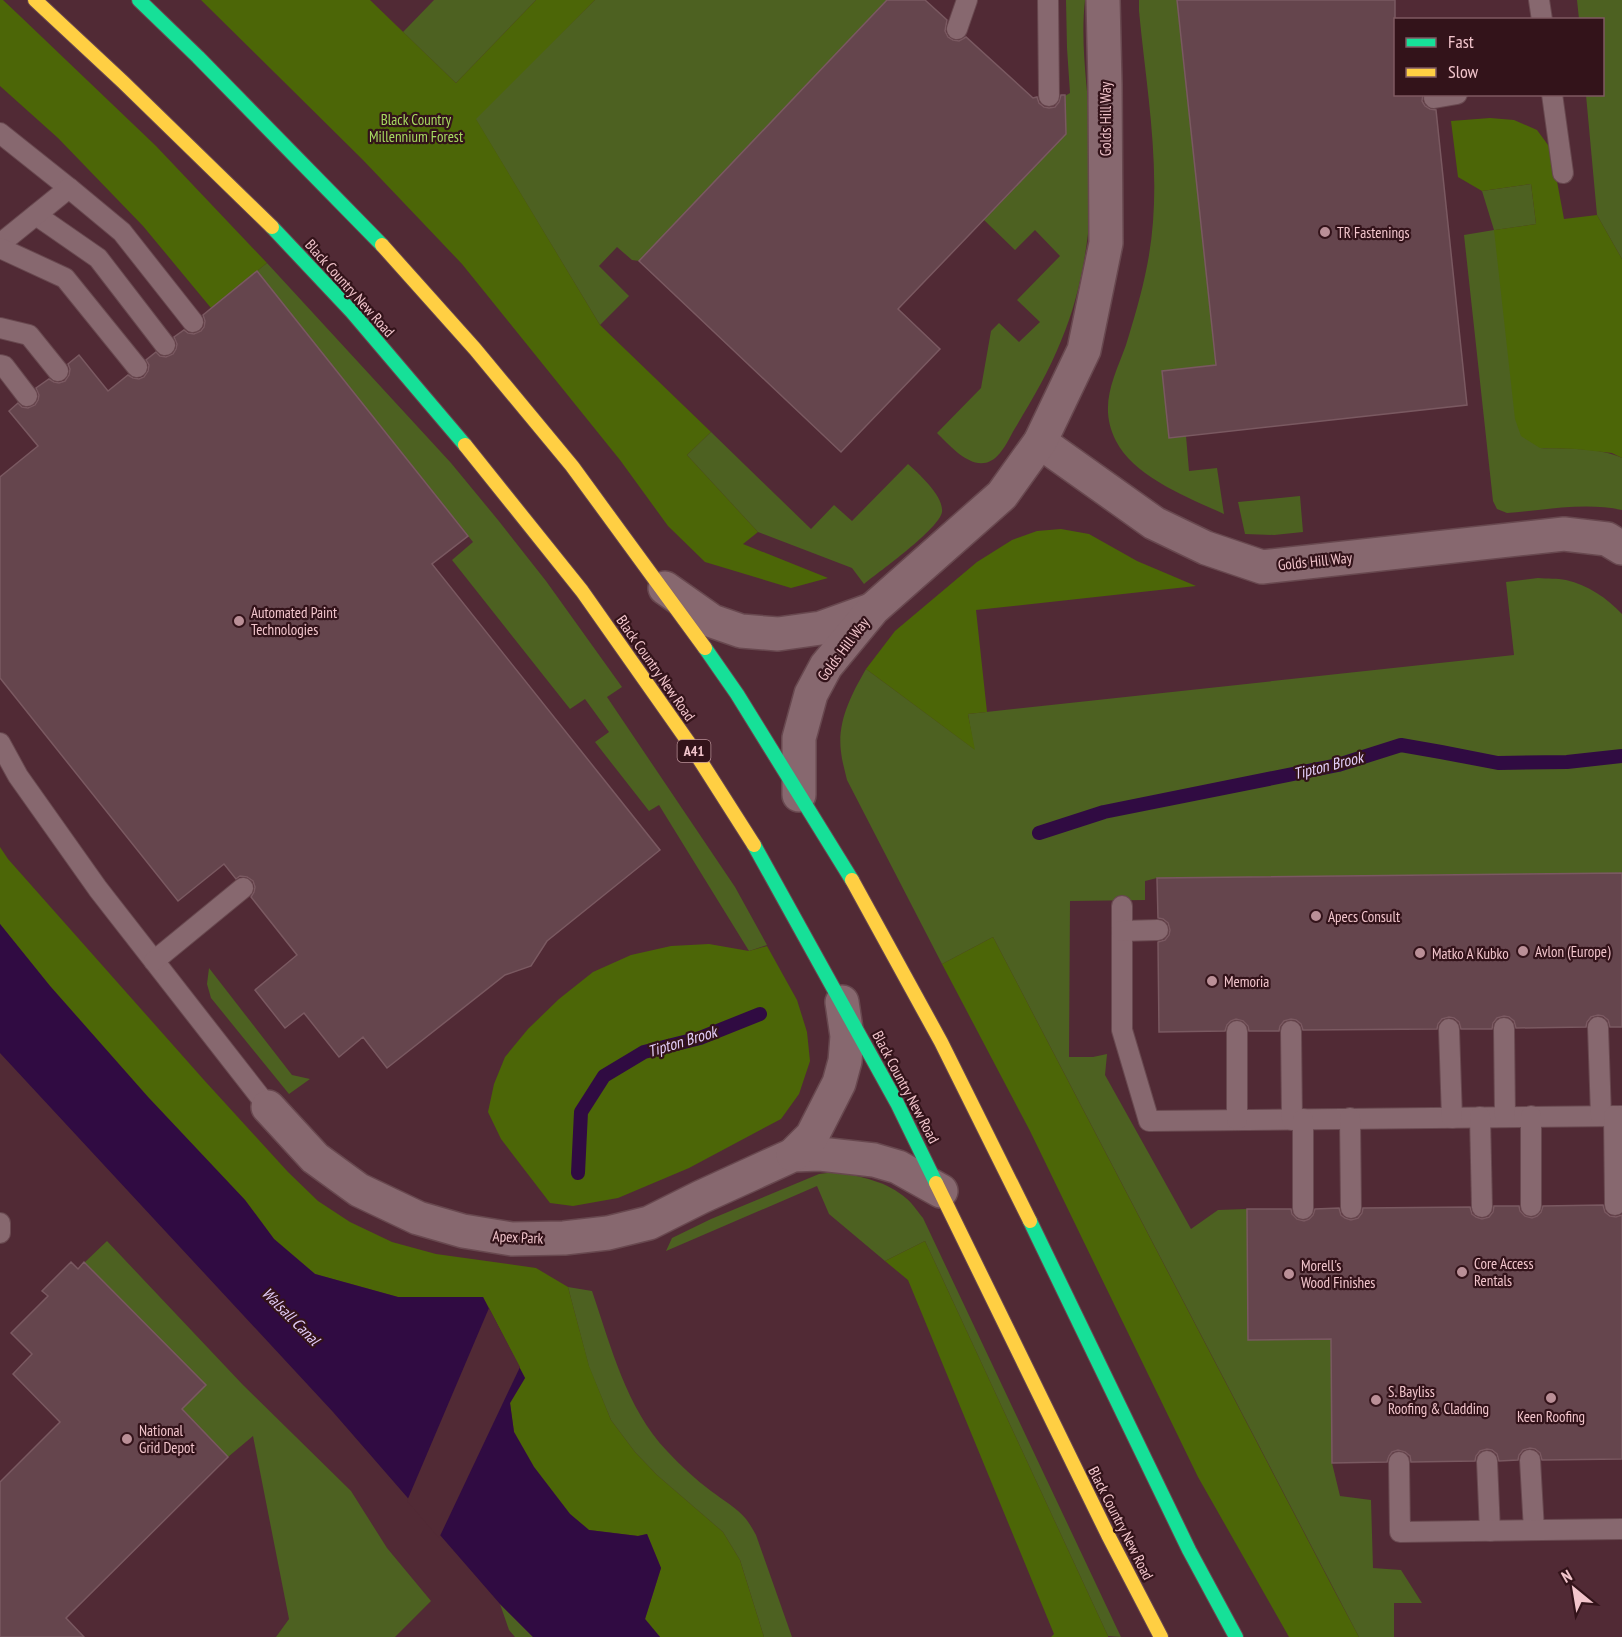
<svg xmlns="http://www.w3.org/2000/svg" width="1622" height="1637" font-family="'PT Sans Narrow',sans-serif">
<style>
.green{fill:#4d6121}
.forest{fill:#4c6607}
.water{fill:#300b42}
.pier{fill:#512a35}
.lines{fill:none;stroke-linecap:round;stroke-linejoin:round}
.stream{stroke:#300b42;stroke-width:14}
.building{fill:#65454d;stroke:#7a5961;stroke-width:1.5}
.lane-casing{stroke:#68484f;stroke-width:22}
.street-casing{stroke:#68484f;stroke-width:36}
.fast-casing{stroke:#68484f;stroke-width:16}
.slow-casing{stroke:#68484f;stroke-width:16}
.lane{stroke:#87686f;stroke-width:20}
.street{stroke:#87686f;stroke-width:33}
.fast{stroke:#16e098;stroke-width:14}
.slow{stroke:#ffcf43;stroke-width:14}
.poi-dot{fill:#ba8f97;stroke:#33131a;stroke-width:2}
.labels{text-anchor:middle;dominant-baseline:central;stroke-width:4.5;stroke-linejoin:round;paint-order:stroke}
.shield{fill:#33131a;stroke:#b99097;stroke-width:1.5}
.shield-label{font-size:14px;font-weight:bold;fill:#f2c5cc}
.park-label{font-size:15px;fill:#a7da61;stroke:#33131a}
.street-label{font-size:15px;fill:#f2c5cc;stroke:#33131a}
.poi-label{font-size:15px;fill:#f2c5cc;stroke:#33131a;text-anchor:start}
.water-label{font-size:16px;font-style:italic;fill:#e3cdf9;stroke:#33131a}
</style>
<rect width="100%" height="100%" fill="#512a35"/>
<g class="green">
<path d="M434,0H536L456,83L403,32Z"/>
<path d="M595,0H887L639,261L632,260L617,247L599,266L629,296L600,325L475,118Z"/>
<path d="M1066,0H1085C1080,45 1088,91 1091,136C1094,204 1088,277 1061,341C1049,371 1033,398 1017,425C1011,434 1007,445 1000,453C979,479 953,449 937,433L981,388L991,331L999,323L1019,342L1040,322L1017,300L1060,256L1035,230L1015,250L984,220L1066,134L1065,96L1070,93L1067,48Z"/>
<path d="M1139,0H1177L1216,365L1186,436L1189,471L1217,468L1224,514C1189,498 1134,477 1116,441C1098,406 1114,378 1126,345C1134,319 1142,292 1147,266C1164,181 1147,96 1139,11Z"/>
<path d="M1577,0H1622V259L1597,215L1586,95L1602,94V20L1579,19Z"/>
<path d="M1531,184L1536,224L1495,230L1540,448C1566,449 1598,447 1622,458V510C1585,502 1545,510 1507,513L1497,509L1493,501L1464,235L1494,230L1482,191Z"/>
<path d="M267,263L451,463L498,520L546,581L622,687L607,697L735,887L767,945L749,951L659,805L649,811L595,742L609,732L585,699L570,709L452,560L473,542L257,271Z"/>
<path d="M711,432L811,529L834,505L852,521L908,464C918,473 944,496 942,512C939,529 880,571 864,584L852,568L758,532L687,455Z"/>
<path d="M1300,496L1303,532L1274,535L1245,534L1238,502Z"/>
<path d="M1538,578C1547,579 1557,578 1566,580C1588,585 1607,598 1622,614V873L1157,878L1145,881V900L1070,901L1069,1057H1093L1107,1054L1105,1075L1191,1229L1218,1210L1247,1209L1248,1340L1331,1339L1332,1463L1340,1496L1371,1500L1373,1568L1401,1570L1422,1603H1394V1637H1359L993,937L942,964L847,780C845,771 842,762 841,752C837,722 851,695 866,669L974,749L968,714L1514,655L1506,582Z"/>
<path d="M209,968L292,1075L310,1079L289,1094L211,998L207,984Z"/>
<path d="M836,1172C862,1177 887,1181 907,1199C913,1204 918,1212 923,1218L1121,1637L1108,1636L925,1241L885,1261L829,1214L817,1186L666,1251L672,1238L711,1219L819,1174Z"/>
<path d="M107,1241L243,1385L351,1491L387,1548L431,1601L395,1637H276L289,1619L253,1436L228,1457L182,1409L206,1385L84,1263Z"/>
<path d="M568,1287L592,1291C611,1346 626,1408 667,1451C680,1465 695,1479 711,1491C723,1500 737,1508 746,1519C750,1524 753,1530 756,1535L792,1637H764L740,1560L723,1532L657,1475L635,1452L611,1420L589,1367Z"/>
<path d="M500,1604L533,1637H515L509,1630Z"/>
</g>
<g class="forest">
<path d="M0,0H3L21,17L156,146L267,263L211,308L143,226L58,138L0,86Z"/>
<path d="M201,0H370L456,83L536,0H595L476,119L600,325L711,432L687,455L758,532L743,544L828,578L791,588L705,562L668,526L620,460L462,264L363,160Z"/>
<path d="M1490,118L1514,120L1537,130L1551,149L1564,219L1597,215L1622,259V458L1612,453L1576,449L1540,448L1521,436L1515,419L1494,230L1536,224L1531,184L1482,191L1458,177L1451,121Z"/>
<path d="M1061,529L1089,534L1137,561L1196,586L976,610L987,712L968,714L975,750L866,669L895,631L977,562L1012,540L1037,531Z"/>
<path d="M0,847L8,859L204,1080L288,1172L318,1201L350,1222L392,1242L436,1254L536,1268L568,1287L589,1366L611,1420L635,1452L657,1475L723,1532L740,1560L764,1637H660L645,1619L661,1568L647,1534L638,1536L589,1530L570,1514L534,1467L514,1432L510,1403L525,1378L483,1297H398L315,1274L274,1239L245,1200L148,1097L50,986L0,924Z"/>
<path d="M993,937L1334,1590L1359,1637H1289L1198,1477L1030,1131L942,964Z"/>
<path d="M709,944L749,951L767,946L797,1000L807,1032L810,1061L799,1094L781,1119L689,1168L618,1198L573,1206L550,1203L501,1139L488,1112L494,1084L505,1057L528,1029L559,999L593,972L631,955L671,946Z"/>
<path d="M925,1241L1108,1636V1637H1051L1054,1634L908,1280L885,1261Z"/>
</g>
<path class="water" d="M0,924L50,986L148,1097L245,1200L274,1239L315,1274L398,1297H483L525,1378L510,1403L514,1432L534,1467L570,1514L589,1530L638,1536L647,1534L661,1568L645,1619L660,1637H533L500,1604L333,1412L0,1053Z"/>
<path class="pier" d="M489,1308L520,1367L439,1538L407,1501Z"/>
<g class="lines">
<g class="stream">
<path d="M1039,833L1104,812L1338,765L1401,745L1441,752L1498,763L1567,762L1622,756"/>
<path d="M578,1173L581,1112L604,1076L644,1052L700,1038L760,1014"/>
</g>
</g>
<g class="building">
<path d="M887,0H925L947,20L945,31L948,37L953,40L959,41L966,37L1033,98L1037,97L1039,103L1044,107L1049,108L1055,107L1059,102L1061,95H1065L1066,134L898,309L940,349L841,452L639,261Z"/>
<path d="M1177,0H1395V94H1423L1422,101L1425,106L1430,109L1436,110L1467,405L1169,438L1162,371L1216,365Z"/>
<path d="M257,271L468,536L432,564L660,850L547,941L531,966L505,975L387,1068L363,1037L339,1057L304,1013L285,1028L255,990L297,955L251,897L254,892L255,887L253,881L247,877L240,876L236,879L224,864L178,901L0,678V477L38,446L9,411L18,403L22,407L28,408L35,405L38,400L39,395L36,388L49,379L54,382L59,383L65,381L69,375L70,369L68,364L79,355L108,391L128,375L133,378L139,379L144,377L148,371L149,365L146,360L156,352L160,356L166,357L173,354L176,349L177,344L174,337L184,330L188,333L194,334L201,331L204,327L205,321L203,315Z"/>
<path d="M1622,873V1027H1610L1608,1020L1603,1016L1598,1015L1591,1017L1587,1022L1586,1027L1516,1028L1514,1021L1509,1017L1504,1016L1497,1018L1493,1023L1492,1029H1461L1459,1022L1454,1018L1449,1017L1442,1019L1438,1024L1437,1029L1303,1030L1301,1024L1296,1020L1291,1019L1284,1021L1280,1026L1279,1031H1249L1248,1026L1243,1021L1236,1019L1231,1021L1227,1025L1225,1031L1159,1032L1158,942L1165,940L1169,935L1170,930L1168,923L1163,919L1158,918L1157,878Z"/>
<path d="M1603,1205L1605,1212L1610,1216L1616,1217L1622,1215V1459L1542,1460L1540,1453L1535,1449L1530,1448L1523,1450L1519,1455L1518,1460L1499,1461L1497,1454L1492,1450L1487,1449L1480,1451L1476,1456L1475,1461L1411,1462L1410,1456L1405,1452L1398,1450L1392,1452L1389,1456L1387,1462L1332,1463L1331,1339L1248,1340L1247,1209H1291L1292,1214L1297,1219L1304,1221L1309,1219L1313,1215L1315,1209L1339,1208L1341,1215L1345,1218L1351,1220L1358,1218L1362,1213L1363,1208L1470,1207L1472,1214L1476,1217L1482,1219L1489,1217L1493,1212L1494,1206H1519L1520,1211L1525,1216L1532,1218L1537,1216L1541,1212L1543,1206Z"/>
<path d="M71,1262L78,1269L84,1262L206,1385L182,1409L228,1457L66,1618L84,1637H0V1482L60,1422L13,1374L32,1354L11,1333L48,1296L42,1291Z"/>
</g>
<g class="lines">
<defs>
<g id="lane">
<path d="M1048,0L1049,96"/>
<path d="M1539,0L1542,20"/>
<path d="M957,29L967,0"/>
<path d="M1552,94L1563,173"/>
<path d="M1434,98L1457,94"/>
<path d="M0,133L69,188"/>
<path d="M36,215L98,258L165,345"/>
<path d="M0,244L69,188L122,232L193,322"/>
<path d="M0,248L65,278L137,367"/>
<path d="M0,328L29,335L58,371"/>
<path d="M0,365L4,366L27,396"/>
<path d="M0,743L18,776L98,889L268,1107"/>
<path d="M1122,906V1030L1149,1121L1622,1116"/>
<path d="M1122,931L1158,930"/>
<path d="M154,961L243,888"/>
<path d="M1598,1027L1601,1116"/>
<path d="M1504,1028L1505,1117"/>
<path d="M1449,1029L1452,1118"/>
<path d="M1237,1031V1120"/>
<path d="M1291,1031L1292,1120"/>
<path d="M1531,1116V1206"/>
<path d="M1614,1116L1615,1205"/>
<path d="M1480,1117L1482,1207"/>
<path d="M1350,1118L1351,1208"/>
<path d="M1303,1119V1209"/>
<path d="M0,1223V1233"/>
<path d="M1530,1460L1534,1530"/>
<path d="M1487,1461L1490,1531"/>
<path d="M1399,1462L1400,1532L1622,1529"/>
</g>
<g id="street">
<path d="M1040,442L1154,523L1206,548L1262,567L1564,534L1607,539L1622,548"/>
<path d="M665,588L712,621L741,631L778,634L821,628L871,610"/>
<path d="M799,795V738L811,694L826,666L873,609L1002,495L1040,442L1084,350L1106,243L1105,84L1103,0"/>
<path d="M268,1107L315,1158L359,1190L418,1218L463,1231L512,1239L564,1238L608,1233L649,1223L701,1197L793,1155L820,1154L874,1160L898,1167L941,1191"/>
<path d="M793,1155L812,1136L839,1083L845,1061L847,1036L842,1002"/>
</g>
<g id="fast">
<path d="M139,0L198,57L382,245"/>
<path d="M272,227L352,312L465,445"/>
<path d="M705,648L737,694L852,880"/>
<path d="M754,845L897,1103L936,1183"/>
<path d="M1030,1221L1189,1550L1236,1637"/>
</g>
<g id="slow">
<path d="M35,0L123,82L272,227"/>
<path d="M382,245L475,349L572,466L705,648"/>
<path d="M465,445L582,591L689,743L754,845"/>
<path d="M852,880L941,1042L1030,1221"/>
<path d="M936,1183L1108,1535L1161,1637"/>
</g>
</defs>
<use href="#lane" class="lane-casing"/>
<use href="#street" class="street-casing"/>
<use href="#fast" class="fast-casing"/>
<use href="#slow" class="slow-casing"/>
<use href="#lane" class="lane"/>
<use href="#street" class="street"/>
<use href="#fast" class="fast"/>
<use href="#slow" class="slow"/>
</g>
<g class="poi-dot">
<circle cx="1325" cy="232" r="6"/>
<circle cx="239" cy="621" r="6"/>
<circle cx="1316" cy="916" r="6"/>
<circle cx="1523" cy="951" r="6"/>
<circle cx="1420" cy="953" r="6"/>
<circle cx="1212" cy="981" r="6"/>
<circle cx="1462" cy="1272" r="6"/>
<circle cx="1289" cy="1274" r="6"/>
<circle cx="1551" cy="1398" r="6"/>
<circle cx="1376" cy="1400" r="6"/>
<circle cx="127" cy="1439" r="6"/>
</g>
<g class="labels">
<rect class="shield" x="677.5" y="740" width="33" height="22" rx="4.5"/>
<g class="shield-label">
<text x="694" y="751">A41</text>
</g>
<g class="park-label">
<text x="416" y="119">Black Country<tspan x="416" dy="17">Millennium Forest</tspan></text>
</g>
<g class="street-label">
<text transform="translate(1105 119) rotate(-90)">Golds Hill Way</text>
<text transform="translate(350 288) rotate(48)">Black Country New Road</text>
<text transform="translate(1315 561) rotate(-6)">Golds Hill Way</text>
<text transform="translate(843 649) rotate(-53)">Golds Hill Way</text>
<text transform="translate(656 668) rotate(55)">Black Country New Road</text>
<text transform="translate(906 1087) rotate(62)">Black Country New Road</text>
<text transform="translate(518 1237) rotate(3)">Apex Park</text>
<text transform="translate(1121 1523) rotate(63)">Black Country New Road</text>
</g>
<g class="poi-label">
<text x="1337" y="232">TR Fastenings</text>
<text x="251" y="612">Automated Paint<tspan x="251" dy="17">Technologies</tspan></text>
<text x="1328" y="916">Apecs Consult</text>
<text x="1535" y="951">Avlon (Europe)</text>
<text x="1432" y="953">Matko A Kubko</text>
<text x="1224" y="981">Memoria</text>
<text x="1474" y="1263">Core Access<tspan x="1474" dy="17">Rentals</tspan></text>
<text x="1301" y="1265">Morell's<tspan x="1301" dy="17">Wood Finishes</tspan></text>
<text x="1388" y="1391">S. Bayliss<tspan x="1388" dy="17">Roofing &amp; Cladding</tspan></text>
<text x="1551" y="1416" text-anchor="middle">Keen Roofing</text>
<text x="139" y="1430">National<tspan x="139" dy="17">Grid Depot</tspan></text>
</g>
<g class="water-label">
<text transform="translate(1328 765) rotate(-14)">Tipton Brook</text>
<text transform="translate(682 1041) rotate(-17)">Tipton Brook</text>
<text transform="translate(291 1316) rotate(45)">Walsall Canal</text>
</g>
</g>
<rect x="1394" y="18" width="210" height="78" fill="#33131a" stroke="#7f5a61" stroke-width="1.5"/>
<rect x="1406" y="38" width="30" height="9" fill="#16e098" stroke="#7f5a61" stroke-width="1.5"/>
<text x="1448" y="48" font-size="18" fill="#f2c5cc">Fast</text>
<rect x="1406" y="68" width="30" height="9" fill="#ffcf43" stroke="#7f5a61" stroke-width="1.5"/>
<text x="1448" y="78" font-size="18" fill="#f2c5cc">Slow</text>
<g transform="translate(1574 1589) rotate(330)" stroke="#33131a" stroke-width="4.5" paint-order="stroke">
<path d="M0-4.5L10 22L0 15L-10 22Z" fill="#f2c5cc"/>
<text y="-9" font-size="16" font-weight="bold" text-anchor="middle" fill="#f2c5cc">N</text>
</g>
</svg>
